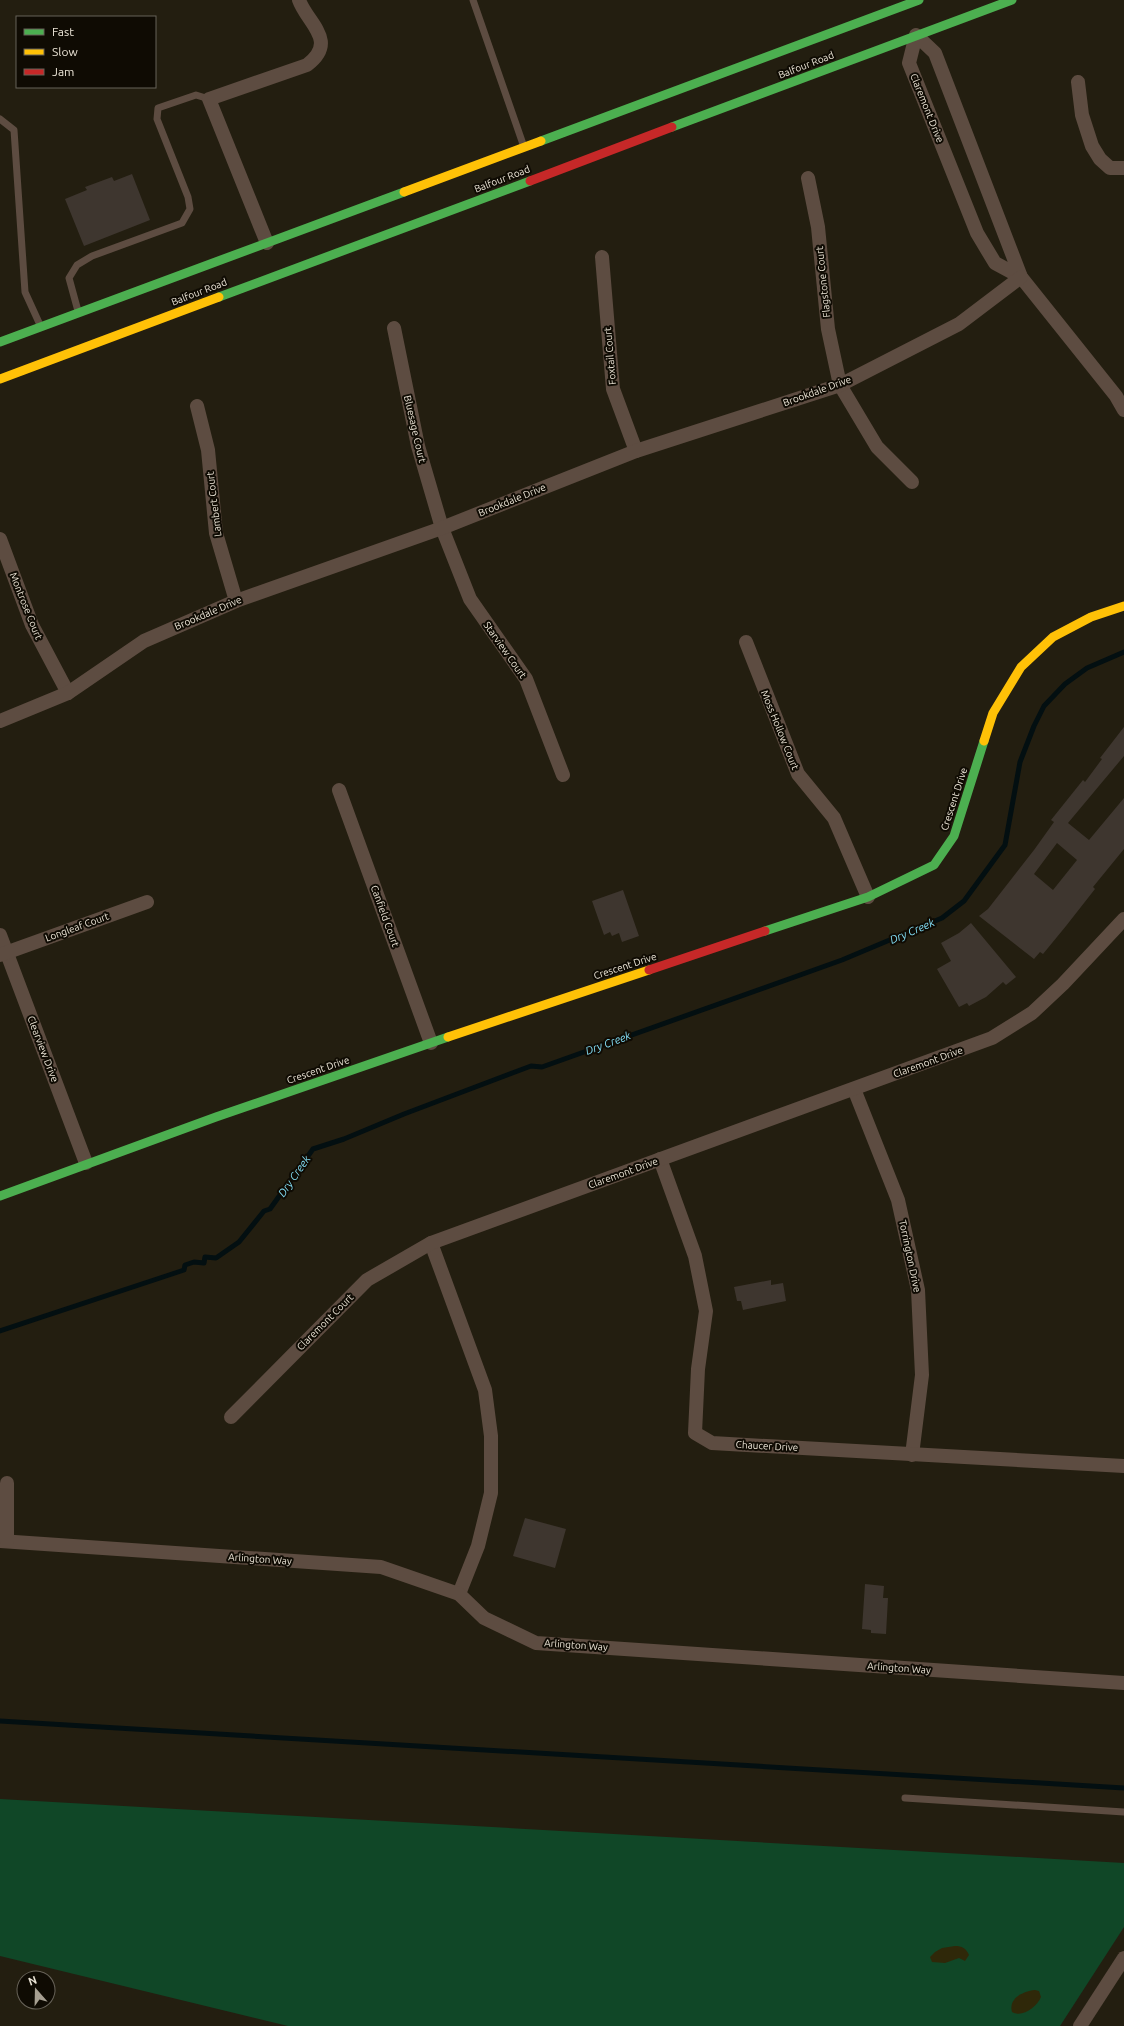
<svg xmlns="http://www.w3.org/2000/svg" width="1124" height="2026" font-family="Ubuntu,sans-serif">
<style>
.green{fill:#104727}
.sand{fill:#2f2809}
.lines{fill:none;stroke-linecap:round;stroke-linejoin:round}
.stream{stroke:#030f11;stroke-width:5}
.building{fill:#3e362f;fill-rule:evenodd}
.lane{stroke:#5d4c41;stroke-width:7}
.street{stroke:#5d4c41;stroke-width:14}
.fast{stroke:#4caf50;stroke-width:9}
.slow{stroke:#ffc107;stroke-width:9}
.jam{stroke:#c62828;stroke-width:9}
.labels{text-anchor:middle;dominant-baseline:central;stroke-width:4;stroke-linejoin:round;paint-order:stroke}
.street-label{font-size:10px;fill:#ece5d7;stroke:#0f0b03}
.water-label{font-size:11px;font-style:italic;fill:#84dff7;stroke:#0f0b03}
</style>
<rect width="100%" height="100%" fill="#231e10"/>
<path class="green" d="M0,1799L1124,1863V1927L1060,2026H288L0,1956Z"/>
<g class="sand">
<path d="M955,1946C962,1946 966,1948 969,1955L965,1961L959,1958L945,1963L932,1962L930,1957L935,1952L942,1948Z"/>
<path d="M1035,1990L1039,1991L1041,1997C1037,2007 1022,2018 1012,2012C1008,1998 1024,1991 1035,1990Z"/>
</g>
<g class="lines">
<g class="stream">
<path d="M0,1331L172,1274L184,1270L185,1265L194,1262L204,1263L205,1257L216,1258L239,1242L264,1211L270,1209L313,1149L344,1139L404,1114L531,1066L542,1067L842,960L942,918L964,901L1005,845L1020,762L1034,726L1044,706L1065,684L1087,668L1124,652"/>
<path d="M0,1721L1124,1788"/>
</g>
</g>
<g class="building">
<path d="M132,174L150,220L84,246L65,199L87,190L85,187L112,177L114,181Z"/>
<path d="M1124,727V756L1068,823L1089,840L1124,798V849L1093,887L1095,889L1066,926L1043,954L1040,952L1034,959L979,916L988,909L1034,850L1054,822L1051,820L1083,780L1085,782L1102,759L1100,758ZM1057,843L1077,860L1053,890L1034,874Z"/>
<path d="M623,890L639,936L622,942L619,933L612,936L610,932L604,935L592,901Z"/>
<path d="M971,923L1016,977L1006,985L1003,982L986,997L969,1006L967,1003L959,1007L937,969L951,961L941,943L959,933Z"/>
<path d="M771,1280V1285L783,1283L786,1301L743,1310L741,1301H737L734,1287Z"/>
<path d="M525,1518L566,1529L555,1568L513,1556Z"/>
<path d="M865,1584L884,1586L883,1598H888L886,1634L871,1633V1630L862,1629Z"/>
</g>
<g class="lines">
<g class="lane">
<path d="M473,0L524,147"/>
<path d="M0,119L14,130L25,292L41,327"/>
<path d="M78,311L69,278L77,265L92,256L182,223L190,209L188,197L157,119L158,108L196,95L209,99"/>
<path d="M905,1798L1124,1812"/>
</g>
<g class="street">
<path d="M1078,82L1082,115L1092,146L1100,159L1110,168H1124"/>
<path d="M808,178L818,227L828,329L840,385L877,447L912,482"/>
<path d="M267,243L209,99L307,65C339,41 307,23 299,0"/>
<path d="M602,257L613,389L636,451"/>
<path d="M1021,277L995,263L977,233L909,63L916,35L935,53L1021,277L1116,396L1124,410"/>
<path d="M394,328L418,446L442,528L470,599L526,679L563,775"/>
<path d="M197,406L208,450L216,533L236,601"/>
<path d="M0,539L32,625L68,693"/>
<path d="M746,642L798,774L834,818L868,897"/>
<path d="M0,721L68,693L144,641L236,601L442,528L636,451L840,385L959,324L1021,277"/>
<path d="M339,790L431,1043"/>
<path d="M0,935L86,1163"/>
<path d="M0,955L147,902"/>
<path d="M854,1089L898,1200L918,1290L922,1375L912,1455"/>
<path d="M660,1159L695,1256L706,1311L698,1369L695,1433L712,1443L1124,1466"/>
<path d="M431,1243L485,1390L491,1436V1493L478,1546L459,1594"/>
<path d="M231,1417L367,1280L431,1243L992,1038L1032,1013L1063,984L1124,919"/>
<path d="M0,1541L381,1567L459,1594L484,1618L536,1643L1124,1683"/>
<path d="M7,1541V1483"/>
<path d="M1080,2026L1124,1958"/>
</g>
<g class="fast">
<path d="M672,127L1012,0"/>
<path d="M541,141L919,0"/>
<path d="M219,297L530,181"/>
<path d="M0,342L404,192"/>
<path d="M765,931L868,897L934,865L954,836L984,741"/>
<path d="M0,1196L216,1117L448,1037"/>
</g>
<g class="slow">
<path d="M404,192L541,141"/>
<path d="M0,379L219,297"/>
<path d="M984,741L993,713L1021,667L1053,637L1091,617L1124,606"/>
<path d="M448,1037L649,970"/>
</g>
<g class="jam">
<path d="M530,181L672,127"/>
<path d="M649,970L765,931"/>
</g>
</g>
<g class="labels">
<g class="street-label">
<text transform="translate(806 65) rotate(-21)">Balfour Road</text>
<text transform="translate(927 108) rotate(68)">Claremont Drive</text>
<text transform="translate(502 179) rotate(-21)">Balfour Road</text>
<text transform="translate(823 282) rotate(-96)">Flagstone Court</text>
<text transform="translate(199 292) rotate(-21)">Balfour Road</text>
<text transform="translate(610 356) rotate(-95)">Foxtail Court</text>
<text transform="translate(817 391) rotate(-20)">Brookdale Drive</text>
<text transform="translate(415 429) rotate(77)">Bluesage Court</text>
<text transform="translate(512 500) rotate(-22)">Brookdale Drive</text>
<text transform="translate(214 504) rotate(-97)">Lambert Court</text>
<text transform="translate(26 606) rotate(68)">Montrose Court</text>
<text transform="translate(208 613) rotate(-23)">Brookdale Drive</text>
<text transform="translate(505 650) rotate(55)">Starview Court</text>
<text transform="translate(780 730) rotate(68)">Moss Hollow Court</text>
<text transform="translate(954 799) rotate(-72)">Crescent Drive</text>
<text transform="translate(385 916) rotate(70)">Canfield Court</text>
<text transform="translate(77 927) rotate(-20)">Longleaf Court</text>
<text transform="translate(625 966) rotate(-18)">Crescent Drive</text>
<text transform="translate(43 1049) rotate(69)">Clearview Drive</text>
<text transform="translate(928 1062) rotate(-20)">Claremont Drive</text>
<text transform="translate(318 1070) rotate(-19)">Crescent Drive</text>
<text transform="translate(623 1173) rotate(-20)">Claremont Drive</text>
<text transform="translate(910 1256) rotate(78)">Torrington Drive</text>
<text transform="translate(325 1322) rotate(-45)">Claremont Court</text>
<text transform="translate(767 1446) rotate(3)">Chaucer Drive</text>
<text transform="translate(260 1559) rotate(4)">Arlington Way</text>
<text transform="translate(576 1645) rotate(4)">Arlington Way</text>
<text transform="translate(899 1668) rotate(4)">Arlington Way</text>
</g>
<g class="water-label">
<text transform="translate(912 931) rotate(-23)">Dry Creek</text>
<text transform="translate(608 1043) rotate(-20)">Dry Creek</text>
<text transform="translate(294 1176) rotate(-55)">Dry Creek</text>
</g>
</g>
<rect x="16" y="16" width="140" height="72" fill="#0f0b03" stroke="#676258"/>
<rect x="24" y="29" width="20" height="6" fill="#4caf50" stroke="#676258"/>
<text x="52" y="36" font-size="12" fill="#ece5d7">Fast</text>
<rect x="24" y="49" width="20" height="6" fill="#ffc107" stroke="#676258"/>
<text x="52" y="56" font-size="12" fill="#ece5d7">Slow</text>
<rect x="24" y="69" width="20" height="6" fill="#c62828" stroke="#676258"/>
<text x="52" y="76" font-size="12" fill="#ece5d7">Jam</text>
<g transform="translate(36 1990) rotate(340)"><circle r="19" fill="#0f0b03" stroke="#676258"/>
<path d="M0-3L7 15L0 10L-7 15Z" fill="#a69f91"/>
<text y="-6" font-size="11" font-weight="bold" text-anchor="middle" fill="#ece5d7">N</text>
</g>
</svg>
